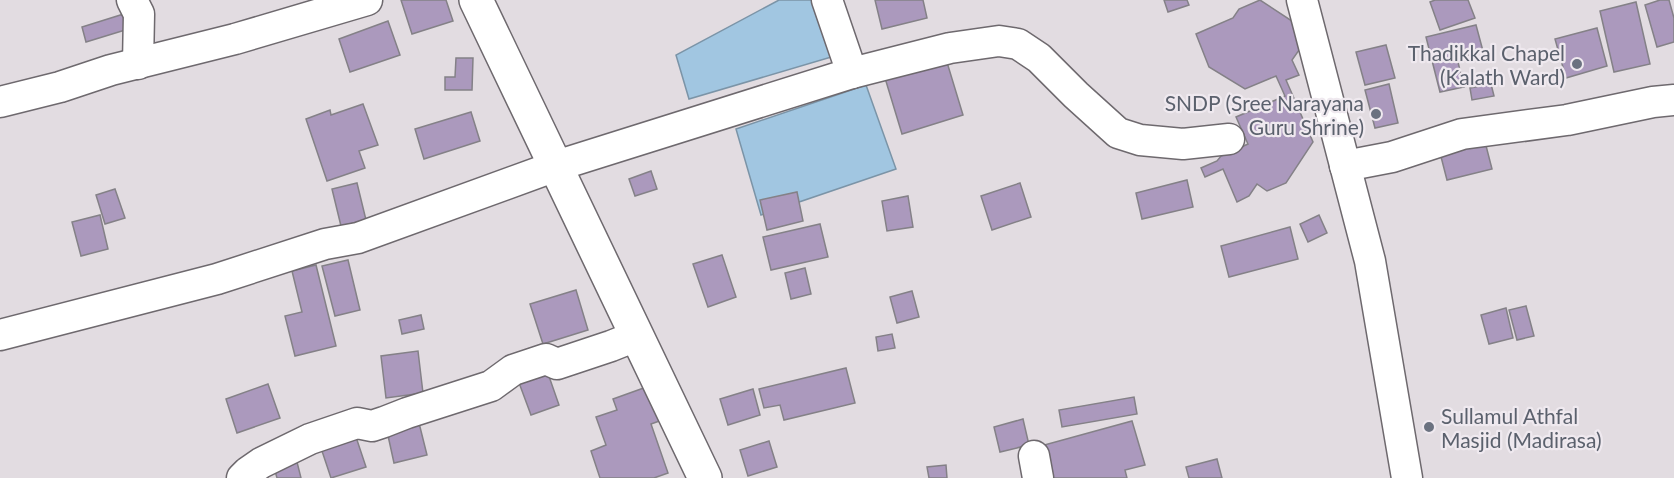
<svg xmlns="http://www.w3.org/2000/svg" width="1674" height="478" font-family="Lato,sans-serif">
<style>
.water{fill:#a1c6e1;stroke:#7b94a7;stroke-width:1.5}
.building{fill:#ab99bd;stroke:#848187;stroke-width:1.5}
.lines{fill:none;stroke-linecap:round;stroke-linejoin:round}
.minor-casing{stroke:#6e696e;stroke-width:33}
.major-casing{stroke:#6e696e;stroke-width:36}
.minor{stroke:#fff;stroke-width:30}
.major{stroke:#fff;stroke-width:33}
.worship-dot{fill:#6b7280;stroke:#efe9ef;stroke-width:2}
.labels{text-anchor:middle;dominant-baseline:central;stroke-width:4.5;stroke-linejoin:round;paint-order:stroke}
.worship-label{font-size:21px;fill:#5b616d;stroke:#efe9ef;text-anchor:end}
</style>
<rect width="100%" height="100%" fill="#e2dce1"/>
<g class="water">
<path d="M779,0H815L838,55L689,99L676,55Z"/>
<path d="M866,85L896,169L761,215L736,129Z"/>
</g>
<g class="building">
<path d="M401,0H446L453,21L412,34Z"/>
<path d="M875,0H923L927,18L882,29Z"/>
<path d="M1164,0H1187L1189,5L1168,12Z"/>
<path d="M1260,0L1295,23L1304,43L1292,60L1299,75L1286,80L1313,142L1286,183L1267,191L1257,184L1249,196L1237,202L1223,169L1205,177L1201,168L1217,161L1221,156L1248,144L1236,117L1285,96L1276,76L1245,89L1209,67L1196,34L1233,18L1239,9Z"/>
<path d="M1435,0H1468L1475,18L1440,30L1430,2Z"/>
<path d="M1660,0H1669L1674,18V42L1657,47L1645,5Z"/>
<path d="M1636,2L1650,64L1614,72L1600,11Z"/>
<path d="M130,12L135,27L86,42L82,27Z"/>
<path d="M388,21L400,55L350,72L339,39Z"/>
<path d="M1476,25L1483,51L1457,58L1464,87L1440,92L1426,37Z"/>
<path d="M1597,28L1607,66L1566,78L1555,39Z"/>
<path d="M1386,45L1395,78L1365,85L1356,52Z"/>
<path d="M456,58H473L472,90H445V77H455Z"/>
<path d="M946,59L963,115L902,134L885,78Z"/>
<path d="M1389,84L1398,123L1375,128L1365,90Z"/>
<path d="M1491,84L1494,96L1472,100L1470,88Z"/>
<path d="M363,104L378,145L359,151L365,168L327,181L306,119L330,110L331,115Z"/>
<path d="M471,112L480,141L424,159L415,129Z"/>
<path d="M1483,134L1492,169L1447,180L1438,145Z"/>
<path d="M651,171L657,189L635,196L629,179Z"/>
<path d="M1187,180L1193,207L1142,219L1136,193Z"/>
<path d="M357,183L366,220L341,226L332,189Z"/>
<path d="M1020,183L1031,217L992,230L981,196Z"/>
<path d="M115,189L125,218L105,224L96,195Z"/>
<path d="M797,192L803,221L767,230L760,200Z"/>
<path d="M908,196L913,227L887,231L882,201Z"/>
<path d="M100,215L108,249L81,256L72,222Z"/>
<path d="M1319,215L1327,233L1308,242L1300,224Z"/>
<path d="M820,224L828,257L771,270L763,237Z"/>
<path d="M1290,227L1298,259L1229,277L1221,246Z"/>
<path d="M722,255L736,297L708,307L693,264Z"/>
<path d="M348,260L360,310L335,316L322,266Z"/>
<path d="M316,265L336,346L295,356L285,316L302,312L292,271Z"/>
<path d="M805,268L811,294L791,299L785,273Z"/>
<path d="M576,290L588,330L543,344L530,304Z"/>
<path d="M912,291L919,317L897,323L890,297Z"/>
<path d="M1526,306L1534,336L1517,340L1509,310Z"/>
<path d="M1506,308L1513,338L1489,344L1481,315Z"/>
<path d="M421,315L424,329L402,334L399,320Z"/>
<path d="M892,334L895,348L878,351L876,337Z"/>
<path d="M418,351L423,393L386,398L381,356Z"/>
<path d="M544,362L559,405L531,415L515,372Z"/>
<path d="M846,368L855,403L784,420L780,405L764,408L759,389Z"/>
<path d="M268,384L280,418L237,433L226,399Z"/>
<path d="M652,385L665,419L651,424L668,473L654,478H600L591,451L606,445L596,417L617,410L613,399Z"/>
<path d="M753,389L760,415L728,425L720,399Z"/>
<path d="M1134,397L1137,414L1062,427L1059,410Z"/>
<path d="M1023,419L1029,445L1000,452L994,427Z"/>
<path d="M1132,421L1145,465L1125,470L1127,478H1045L1037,447Z"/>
<path d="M419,423L427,455L394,463L387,431Z"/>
<path d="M353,428L366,467L331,478L318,439Z"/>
<path d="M769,441L777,467L748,476L740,450Z"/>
<path d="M295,454L301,478H277L272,460Z"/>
<path d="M1217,459L1222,478H1189L1186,467Z"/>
<path d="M946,465L947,478H929L927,467Z"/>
</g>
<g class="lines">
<defs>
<g id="minor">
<path d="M132,0L139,14L138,64"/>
<path d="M827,0L852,73"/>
<path d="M1302,0L1370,261L1407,478"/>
<path d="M0,102L60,87L111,70L235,39L367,0"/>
<path d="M1345,166L1392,157L1462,134L1567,120L1653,102L1674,100"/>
<path d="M0,335L217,279L325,244L358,238L556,166L852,73L950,48L999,41L1018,44L1039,58L1076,95L1118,133L1140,140L1183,144L1229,139"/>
<path d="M1034,456L1038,478"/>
<path d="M242,478L248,472L261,463L310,439L357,423L372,426L384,422L407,413L491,386L513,370L546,359L557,364L611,346L636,336"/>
</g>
<path id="major" d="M476,0L705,478"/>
</defs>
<use href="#minor" class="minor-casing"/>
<use href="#major" class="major-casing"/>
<use href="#minor" class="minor"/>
<use href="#major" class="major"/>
</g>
<g class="worship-dot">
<circle cx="1577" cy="64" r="6"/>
<circle cx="1376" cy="114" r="6"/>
<circle cx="1429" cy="427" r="6"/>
</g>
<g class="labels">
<g class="worship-label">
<text x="1565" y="52">Thadikkal Chapel<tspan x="1565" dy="24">(Kalath Ward)</tspan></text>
<text x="1364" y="102">SNDP (Sree Narayana<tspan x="1364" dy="24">Guru Shrine)</tspan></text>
<text x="1441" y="415" text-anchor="start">Sullamul Athfal<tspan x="1441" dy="24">Masjid (Madirasa)</tspan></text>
</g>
</g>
</svg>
